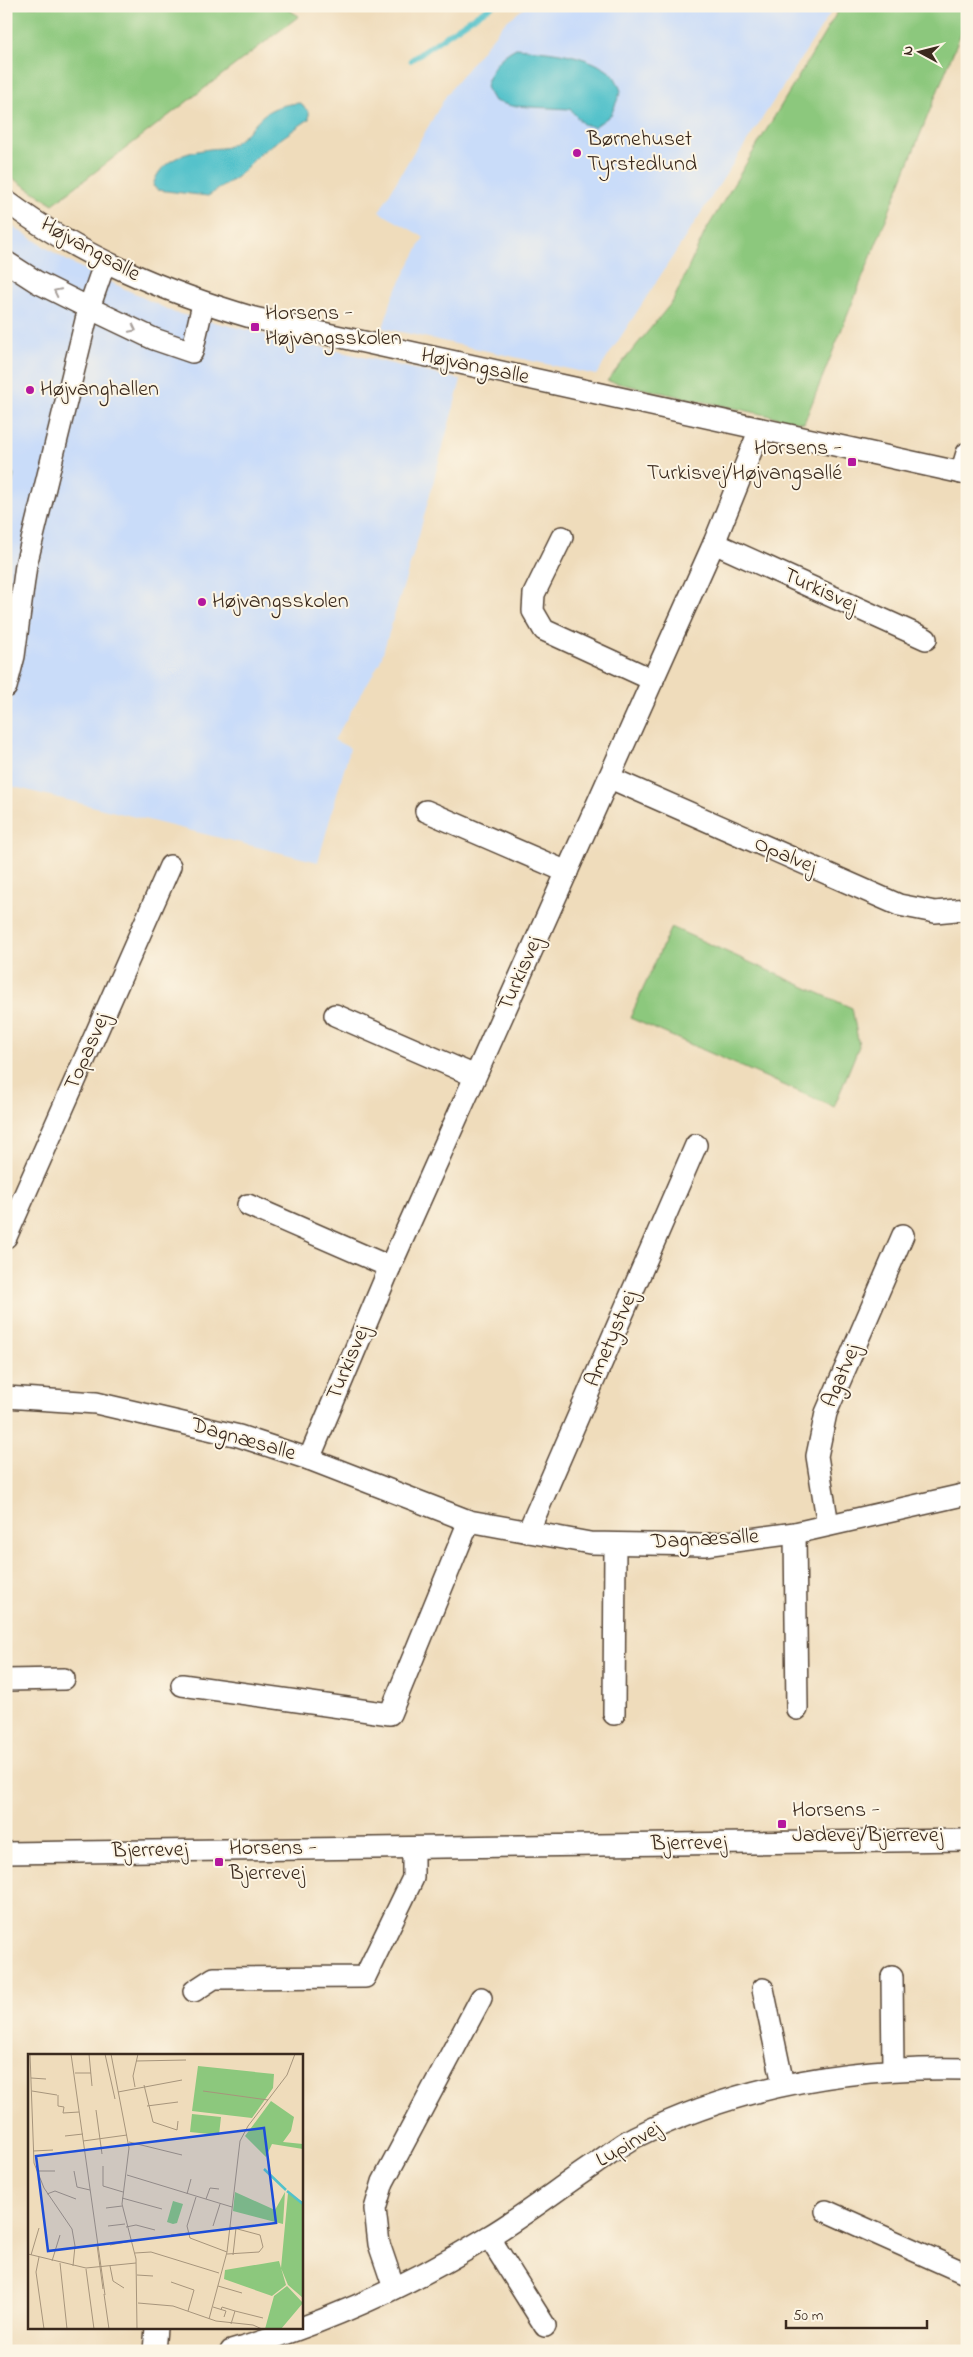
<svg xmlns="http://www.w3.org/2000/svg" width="973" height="2357" font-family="'Indie Flower',sans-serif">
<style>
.built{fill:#c9dcf9}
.green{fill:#8cc87d;stroke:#64794e}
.water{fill:#54c2cb;stroke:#487674}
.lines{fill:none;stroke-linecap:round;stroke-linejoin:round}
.stream{stroke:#54c2cb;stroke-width:5.5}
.minor-casing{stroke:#564536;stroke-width:24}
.minor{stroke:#fff;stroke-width:21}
.oneway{stroke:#a79f9a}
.poi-dot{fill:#b5179e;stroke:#fcf5e5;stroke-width:2}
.labels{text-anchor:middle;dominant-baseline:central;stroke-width:4;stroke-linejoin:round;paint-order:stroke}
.poi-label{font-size:22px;fill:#3b2a1e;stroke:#fcf5e5;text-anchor:start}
.street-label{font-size:22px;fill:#3b2a1e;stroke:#fcf5e5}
.inset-river{fill:none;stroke:#54c2cb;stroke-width:2.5}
.inset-road{fill:none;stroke:#a7957c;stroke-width:1}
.view{fill:#1d4ed8;fill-opacity:0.15;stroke:#1d4ed8;stroke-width:2.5}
.inset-edge{fill:none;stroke:#3b2a1e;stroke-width:2.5}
</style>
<rect width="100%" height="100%" fill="#fcf5e5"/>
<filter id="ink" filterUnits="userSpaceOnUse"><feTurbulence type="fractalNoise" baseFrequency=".02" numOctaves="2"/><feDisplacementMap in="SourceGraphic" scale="10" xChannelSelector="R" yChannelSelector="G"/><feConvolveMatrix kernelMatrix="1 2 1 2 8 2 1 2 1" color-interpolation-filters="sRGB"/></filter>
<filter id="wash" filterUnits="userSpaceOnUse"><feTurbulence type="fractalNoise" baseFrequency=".0096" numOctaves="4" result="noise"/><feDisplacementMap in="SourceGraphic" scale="20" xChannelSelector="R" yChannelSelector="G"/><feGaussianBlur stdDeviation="1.12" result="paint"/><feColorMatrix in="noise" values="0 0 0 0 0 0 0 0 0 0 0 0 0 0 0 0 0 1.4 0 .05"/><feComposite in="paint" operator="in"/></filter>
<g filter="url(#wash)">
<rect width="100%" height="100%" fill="#efdcbb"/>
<g class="built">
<path d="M527,6H835L596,375L383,328L393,296L424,237L379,212L447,94L504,23Z"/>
<path d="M6,222L69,262L175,313L461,380L417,542L380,662L334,740L350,748L318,862L6,785Z"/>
</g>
<g class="green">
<path d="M6,6H282L299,16L53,204L6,174Z"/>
<path d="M841,6H967V18L804,423L607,381L673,301L705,232Z"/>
<path d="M6,472L14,474L6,508Z"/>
<path d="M671,927L852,1008L859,1046L834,1107L630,1018Z"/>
</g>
<g class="water">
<path d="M516,48C547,51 587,53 612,74C616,78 619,86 621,91L611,115L594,127L583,124L570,109L512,106L494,101L486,87C490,68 499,57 516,48Z"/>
<path d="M300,103L309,112V119L262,152L237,177L208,196L158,190L153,186C159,160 186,152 210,149C216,148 223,149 229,146C259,130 254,106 300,103Z"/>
</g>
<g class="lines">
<path class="stream" d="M411,60C438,42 464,22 492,6"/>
</g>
</g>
<g filter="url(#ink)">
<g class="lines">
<defs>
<g id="minor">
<path d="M6,201C81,257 165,292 254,318L967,474"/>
<path d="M6,262L37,282L89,308L105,262"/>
<path d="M961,473L967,453"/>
<path d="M562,537L534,594L533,611L544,630L653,680"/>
<path d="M714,543L926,639"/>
<path d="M6,687L14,656L26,565L89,308L154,339L192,352L203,304"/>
<path d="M610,778L899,905L935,912L967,909"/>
<path d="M426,811L567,872"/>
<path d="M335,1015L475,1076"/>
<path d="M248,1205L390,1267"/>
<path d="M6,1237L170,866"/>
<path d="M6,1397L96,1403L239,1436L309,1459L469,1521L590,1543L704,1545L795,1533L967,1494"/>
<path d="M309,1459L390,1267L714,543L760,429"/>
<path d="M828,1525L817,1456L826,1413L903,1235"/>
<path d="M528,1532L696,1145"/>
<path d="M795,1533L797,1709"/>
<path d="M6,1680L64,1679"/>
<path d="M182,1685L390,1714L469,1521"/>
<path d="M614,1714L615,1544"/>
<path d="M6,1853L967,1840"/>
<path d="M892,1977L893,2069"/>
<path d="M763,1989L783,2084"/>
<path d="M194,1991L214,1978L365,1977L413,1878V1848"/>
<path d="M826,2211L967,2274"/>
<path d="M489,2237L545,2326"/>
<path d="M394,2288L379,2244L375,2209L383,2182L481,1998"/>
<path d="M154,2351L156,2328"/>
<path d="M231,2351C322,2325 408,2286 488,2237C525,2215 559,2188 595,2164C608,2155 621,2144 635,2137C738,2086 852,2066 967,2069"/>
</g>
</defs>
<use href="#minor" class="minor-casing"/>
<use href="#minor" class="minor"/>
</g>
<defs><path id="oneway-chevron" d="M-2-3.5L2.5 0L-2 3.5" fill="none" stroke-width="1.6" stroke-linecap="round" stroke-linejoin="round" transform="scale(1.25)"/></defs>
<g class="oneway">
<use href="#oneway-chevron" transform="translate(57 292) rotate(-154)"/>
<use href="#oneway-chevron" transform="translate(133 329) rotate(26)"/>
</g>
</g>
<g class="poi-dot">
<circle cx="577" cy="153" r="5"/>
<rect x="250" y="322" width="10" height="10" rx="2.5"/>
<circle cx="30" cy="390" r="5"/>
<rect x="847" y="457" width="10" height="10" rx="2.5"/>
<circle cx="202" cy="602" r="5"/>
<rect x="777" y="1819" width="10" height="10" rx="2.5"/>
<rect x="214" y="1857" width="10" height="10" rx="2.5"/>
</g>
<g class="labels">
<g class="poi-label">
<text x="587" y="140">Børnehuset<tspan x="587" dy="25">Tyrstedlund</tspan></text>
<text x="265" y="314">Horsens -<tspan x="265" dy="25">Højvangsskolen</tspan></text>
<text x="40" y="390">Højvanghallen</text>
<text x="842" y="449" text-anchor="end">Horsens -<tspan x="842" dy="25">Turkisvej/Højvangsallé</tspan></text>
<text x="212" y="602">Højvangsskolen</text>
<text x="792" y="1811">Horsens -<tspan x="792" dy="25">Jadevej/Bjerrevej</tspan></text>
<text x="229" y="1849">Horsens -<tspan x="229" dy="25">Bjerrevej</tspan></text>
</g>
<g class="street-label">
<text transform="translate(90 250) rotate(29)">Højvangsalle</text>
<text transform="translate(475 367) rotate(12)">Højvangsalle</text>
<text transform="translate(820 591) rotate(25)">Turkisvej</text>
<text transform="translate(785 856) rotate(23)">Opalvej</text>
<text transform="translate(521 974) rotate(-66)">Turkisvej</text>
<text transform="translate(88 1052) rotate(-66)">Topasvej</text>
<text transform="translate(612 1339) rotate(-67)">Ametystvej</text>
<text transform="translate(349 1363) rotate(-67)">Turkisvej</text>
<text transform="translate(842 1376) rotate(-67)">Agatvej</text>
<text transform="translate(243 1440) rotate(16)">Dagnæsalle</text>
<text transform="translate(705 1540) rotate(-3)">Dagnæsalle</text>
<text transform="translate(689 1844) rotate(-1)">Bjerrevej</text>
<text transform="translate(150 1851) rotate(-1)">Bjerrevej</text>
<text transform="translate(629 2145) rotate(-30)">Lupinvej</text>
</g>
</g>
<g transform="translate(28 2054)">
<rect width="275" height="275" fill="#efdcbb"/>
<path d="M170,12L246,20L245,34L224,64L164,57ZM243,47L266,63L263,77L255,88L275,90V95L244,90L238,103L217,82ZM164,60L193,63L191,81L162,78ZM207,138L247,156L257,138L255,170L205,157ZM260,139L275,148V244L260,231L253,214ZM145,147L155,150L149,169L145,170L139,168ZM251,207L258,231L244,242L196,225L197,216ZM259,232L275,249L253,275H237L246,242Z" fill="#8cc87d"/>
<path class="inset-river" d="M236,115L258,136M259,137L275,150"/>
<path class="inset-road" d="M2,0L6,109L16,134L44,175L47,192L45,212M43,0L77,241M61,0L64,32M77,0L87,45M83,0L101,94L94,150L108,205L109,275M108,7L158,6M47,19H63M3,24L18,25M116,31L125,68L149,76L150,67M107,33L105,22L110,0M4,37L29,41M175,37L240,46M90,38L154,26M30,41V52L36,53L35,59L51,58M119,52L150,48M68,56L74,100M37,82L55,80M55,87L99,81M101,88L154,101M5,97L25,96M75,112V132L95,138M9,117H27M46,117L49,133L62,136M99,121L204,153M19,140L27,137L48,145M159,140L163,125M168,143L159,172L162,184L199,198M94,144L134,155M178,145L182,134L191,135M78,154L94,152M80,172L97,170M185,172L192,150M98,173L108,171L127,176M143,181L160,179M69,191L75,235M82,191L103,187M107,199L123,198L191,219M0,200L58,214L108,209M199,200L231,198L235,193L232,181L202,173M3,201L11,174M205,201L208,174M11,203L8,218L16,275M24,207L32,181M32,209L39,275M82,212L85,227L96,234M58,215L66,275M109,221L125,222M143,228L166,236L160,257M190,232L214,239M76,240L81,275M110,249L145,252L188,267L225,271L234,275M185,253L198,257L196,263M193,256L194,253L207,257L203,270M207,257L235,264M181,265L199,198L212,87L220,72L259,21L267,0"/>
<path class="view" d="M236,74L248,169L20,197L8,102Z"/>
<rect width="275" height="275" class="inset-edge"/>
</g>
<rect width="973" height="2357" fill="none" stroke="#fcf5e5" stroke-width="25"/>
<g transform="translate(920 52) rotate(277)" stroke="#fcf5e5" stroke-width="4" paint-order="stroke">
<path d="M0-4L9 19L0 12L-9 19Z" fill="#3b2a1e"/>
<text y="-8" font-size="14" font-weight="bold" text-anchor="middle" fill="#3b2a1e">N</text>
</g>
<path d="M786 2320v8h141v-8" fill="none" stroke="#3b2a1e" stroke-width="2.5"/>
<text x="793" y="2320" font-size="15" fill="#3b2a1e" stroke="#fcf5e5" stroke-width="4" paint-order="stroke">50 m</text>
</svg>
